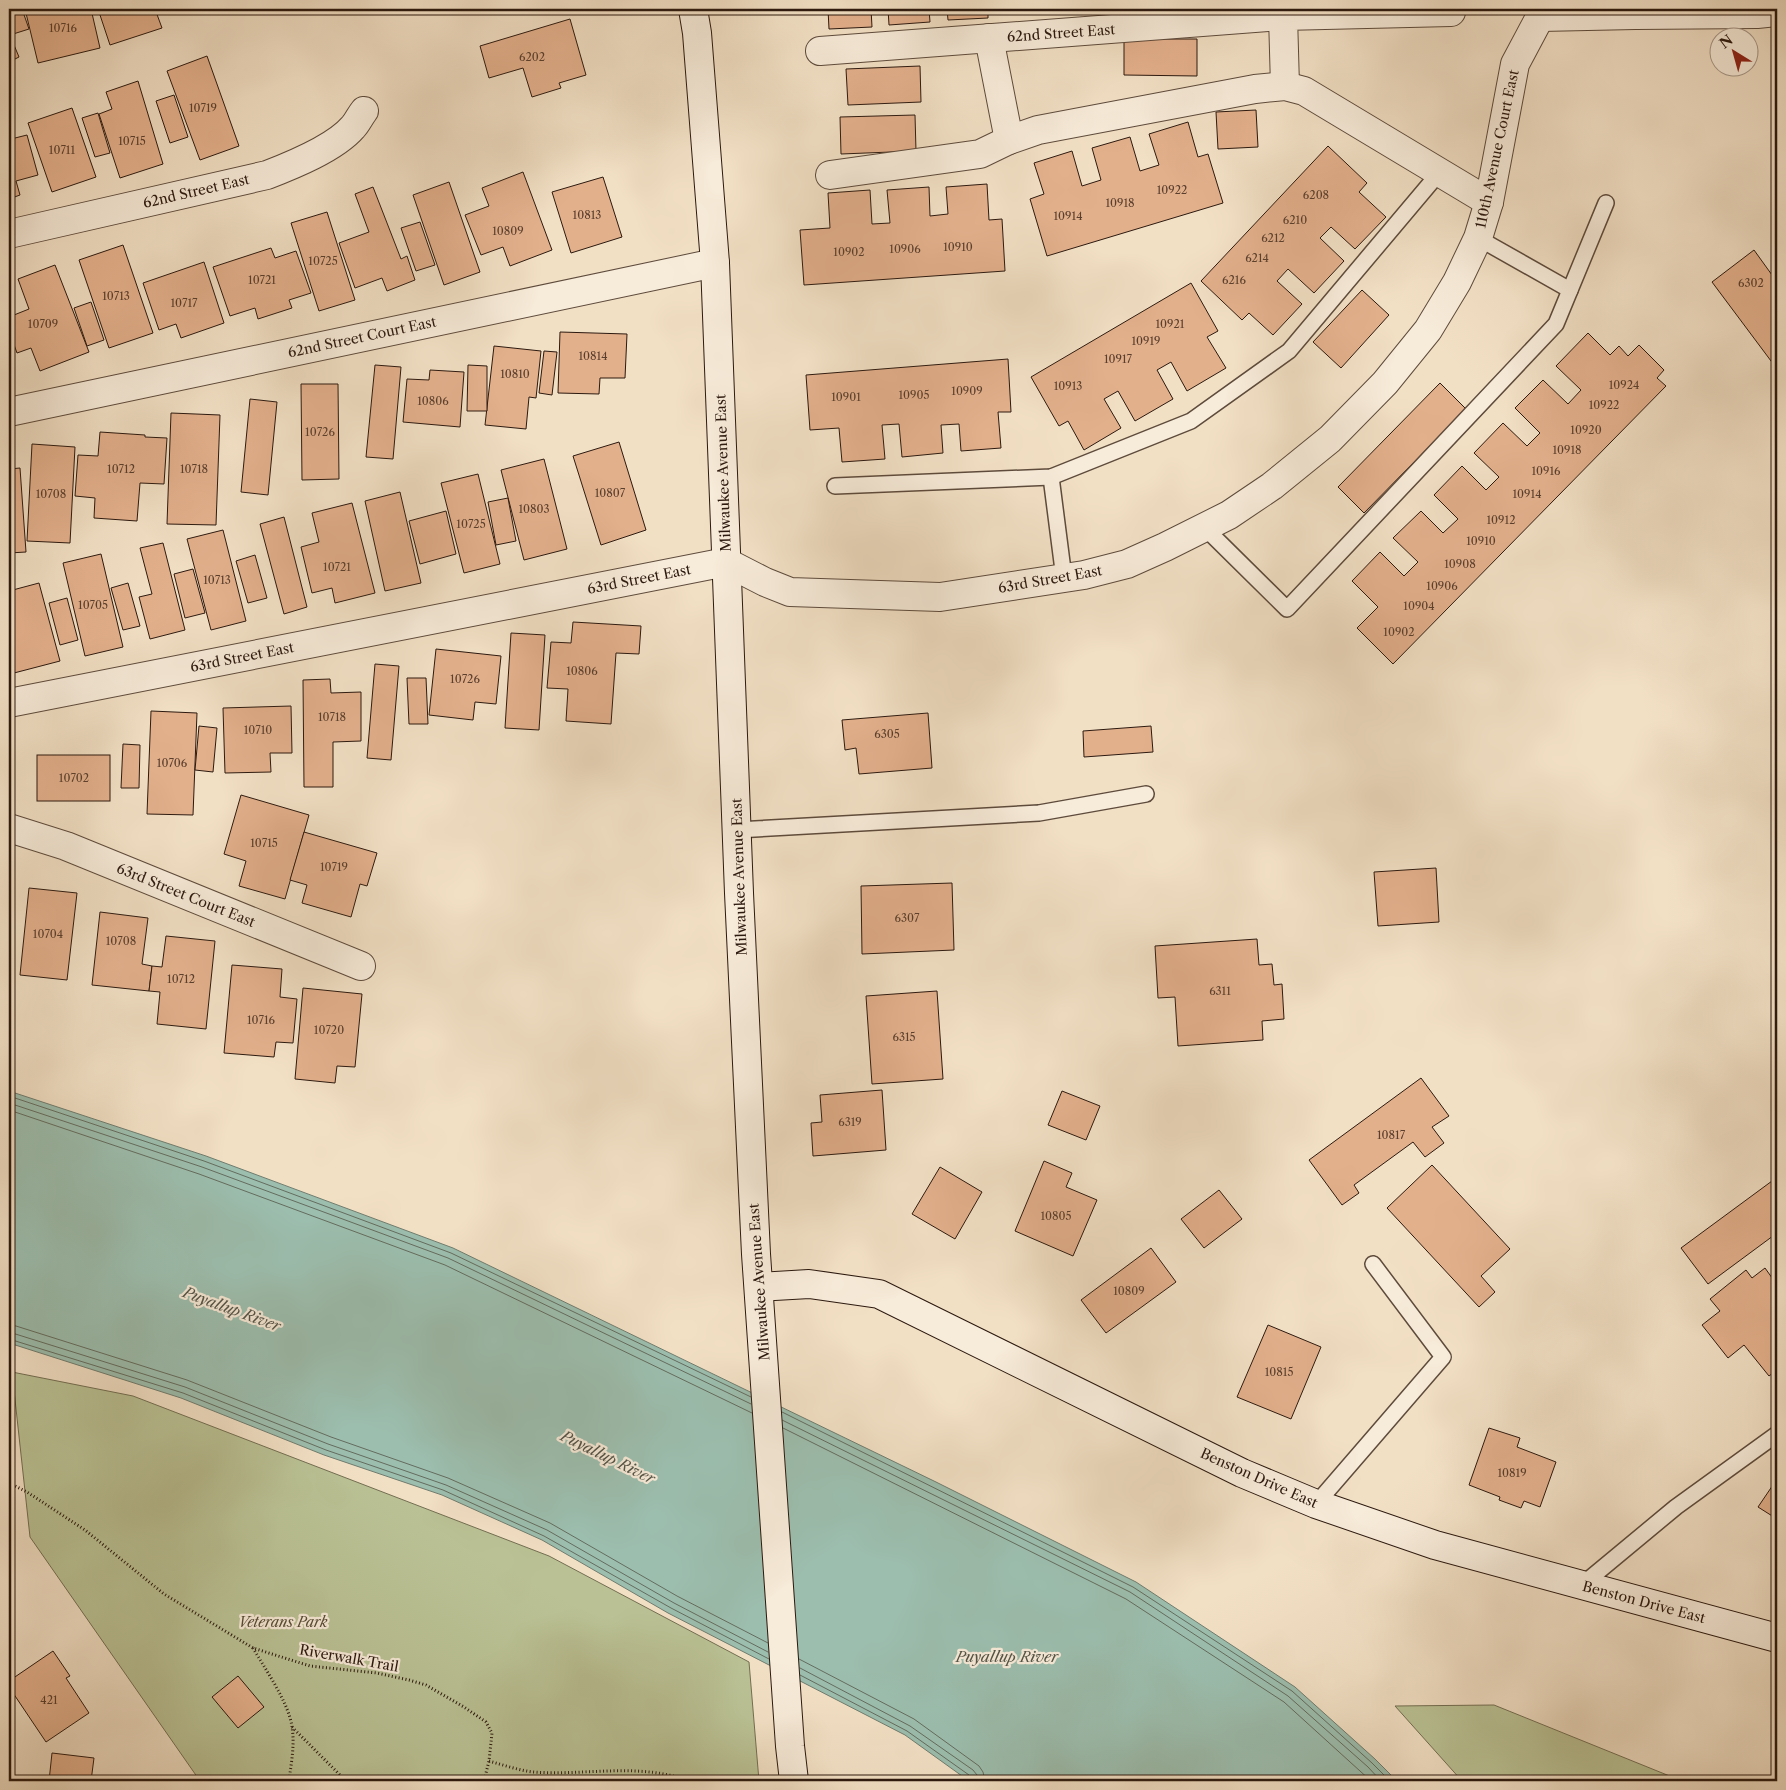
<svg xmlns="http://www.w3.org/2000/svg" width="1786" height="1790" font-family="'Libre Caslon Text',serif">
<style>
.green{fill:#bac295;stroke:#736e52}
.water{fill:#9cbeae;stroke:#6f7c6e}
.lines{fill:none;stroke-linecap:round;stroke-linejoin:round}
.shore{stroke:#646c5e;stroke-width:1}
.building{fill:#e3b08c;stroke:#2c190f}
.lane-casing{stroke:#5e4b3c;stroke-width:18}
.street-casing{stroke:#5e4b3c;stroke-width:30}
.secondary-casing{stroke:#2c190f;stroke-width:30}
.path{stroke:#2c190f;stroke-width:3;stroke-dasharray:1 2.5;stroke-linecap:butt}
.lane{stroke:#f7ebd9;stroke-width:15}
.street{stroke:#f7ebd9;stroke-width:28}
.secondary{stroke:#f7ebd9;stroke-width:28}
.labels{text-anchor:middle;dominant-baseline:central;stroke-width:4.5;stroke-linejoin:round;paint-order:stroke}
.number-label{font-size:11px;fill:#5a3f2e}
.street-label{font-size:14px;fill:#2c190f;stroke:#f7ebd9}
.park-label{font-size:14px;font-style:italic;fill:#574c37;stroke:#f7ebd9}
.water-label{font-size:15px;font-style:italic;fill:#535347;stroke:#f7ebd9}
</style>
<rect width="100%" height="100%" fill="#f2e0c5"/>
<filter id="stains"><feTurbulence type="fractalNoise" baseFrequency=".004" numOctaves="4"/><feColorMatrix values="0 0 0 0 .2 0 0 0 0 .09 0 0 0 0 .02 0 0 0 .5 -.17"/></filter>
<radialGradient id="worn" r=".72"><stop offset=".6" stop-color="#630" stop-opacity="0"/><stop offset="1" stop-color="#630" stop-opacity=".3"/></radialGradient>
<g class="green">
<path d="M12,1372L133,1396L549,1556L749,1662L759,1781H200L30,1537Z"/>
<path d="M1494,1705L1682,1781H1462L1395,1706Z"/>
</g>
<path class="water" d="M9,1091L206,1156L453,1248L936,1482L1136,1582L1295,1687L1375,1759L1397,1781H969L905,1735L668,1613L542,1540L442,1495L324,1455L181,1398L9,1343Z"/>
<g class="lines">
<g class="shore">
<path d="M9,1096L204,1161L451,1253L751,1397"/>
<path d="M9,1103L202,1167L448,1258L751,1404"/>
<path d="M9,1110L199,1174L445,1265L752,1413"/>
<path d="M9,1325L16,1326L187,1380L331,1437L448,1478L550,1523L677,1596L768,1643"/>
<path d="M9,1332L185,1387L328,1444L446,1485L547,1530L674,1603L768,1652"/>
<path d="M9,1339L183,1393L326,1450L443,1490L544,1536L671,1608L769,1659"/>
<path d="M782,1412L1133,1587L1292,1691L1372,1763L1390,1781"/>
<path d="M782,1420L1130,1592L1288,1696L1368,1767L1381,1781"/>
<path d="M783,1428L1126,1599L1284,1702L1371,1781"/>
<path d="M799,1659L914,1719L979,1766L983,1772L985,1781"/>
<path d="M800,1668L910,1726L973,1770L977,1775L978,1781"/>
<path d="M800,1675L907,1731L969,1775L971,1781"/>
</g>
</g>
<g class="building">
<path d="M9,9H22L29,29L10,35Z"/>
<path d="M25,9H91L100,48L38,63Z"/>
<path d="M98,9H155L162,28L110,45Z"/>
<path d="M828,9H871L872,27L829,29Z"/>
<path d="M888,9H929L930,22L889,25Z"/>
<path d="M947,9H988V18L948,20Z"/>
<path d="M570,19L586,75L559,83L561,88L532,97L523,68L489,78L480,46Z"/>
<path d="M9,33L19,57L9,62Z"/>
<path d="M1124,39H1197V76L1124,75Z"/>
<path d="M207,56L239,146L200,160L167,71Z"/>
<path d="M920,66L921,102L848,105L846,69Z"/>
<path d="M138,81L163,164L120,178L99,114L112,109L106,92Z"/>
<path d="M174,95L188,137L170,143L156,101Z"/>
<path d="M72,108L96,177L52,192L28,123Z"/>
<path d="M1256,110L1258,147L1218,149L1216,112Z"/>
<path d="M98,113L110,153L95,157L82,118Z"/>
<path d="M915,115L916,151L841,154L840,117Z"/>
<path d="M1188,122L1198,157L1208,154L1223,203L1047,256L1030,199L1044,194L1034,163L1072,151L1082,186L1101,180L1092,148L1130,137L1140,171L1159,165L1149,134Z"/>
<path d="M9,132L11,139L27,135L38,175L16,181L20,195L9,199Z"/>
<path d="M1328,146L1367,183L1359,192L1386,217L1355,249L1331,227L1320,238L1344,261L1314,293L1288,269L1277,281L1302,304L1273,335L1249,313L1242,320L1201,281Z"/>
<path d="M523,172L552,250L510,266L503,247L481,255L465,215L489,206L482,188Z"/>
<path d="M603,177L622,237L571,253L552,192Z"/>
<path d="M449,182L480,272L444,285L413,195Z"/>
<path d="M987,184L989,220L1002,219L1005,271L804,285L800,230L830,228L828,193L870,190L872,224L890,223L887,190L929,187L930,216L948,214L946,187Z"/>
<path d="M373,187L401,259L407,256L415,280L387,291L382,278L355,288L339,243L369,232L355,194Z"/>
<path d="M327,212L355,300L319,311L291,223Z"/>
<path d="M420,222L435,265L416,271L401,228Z"/>
<path d="M123,245L153,333L109,348L79,260Z"/>
<path d="M271,248L275,258L296,251L311,293L289,300L292,308L258,319L255,308L230,316L213,267Z"/>
<path d="M1754,250L1772,275L1777,271V369L1712,282Z"/>
<path d="M204,262L224,323L181,338L176,324L159,330L143,283Z"/>
<path d="M55,265L89,352L40,371L31,348L17,353L9,331V317L29,309L18,279Z"/>
<path d="M1191,283L1218,331L1207,337L1226,368L1187,391L1171,362L1157,370L1173,399L1135,421L1118,391L1104,399L1121,428L1084,450L1068,421L1059,426L1031,377Z"/>
<path d="M1362,290L1389,315L1341,368L1313,342Z"/>
<path d="M91,302L104,340L87,346L74,308Z"/>
<path d="M560,332L627,334L625,378H600L599,394L558,393Z"/>
<path d="M1588,333L1610,355L1619,346L1628,356L1639,345L1664,370L1657,378L1666,386L1393,664L1357,628L1378,607L1352,581L1380,552L1404,576L1418,562L1393,538L1421,511L1443,533L1458,519L1434,495L1462,466L1486,490L1499,477L1474,453L1503,423L1527,446L1540,433L1515,408L1543,380L1568,404L1581,390L1556,366Z"/>
<path d="M494,346L541,351L536,398L529,397L526,429L485,425Z"/>
<path d="M544,351L557,352L552,395L539,393Z"/>
<path d="M1008,359L1011,412H998L1001,448L961,451L959,424L941,425L943,453L902,457L899,424L882,425L885,459L842,462L839,428L810,430L806,375Z"/>
<path d="M375,365L401,367L393,459L366,457Z"/>
<path d="M468,365L487,366V411H467Z"/>
<path d="M430,370L464,372L460,427L403,422L407,379L429,380Z"/>
<path d="M1440,383L1466,409L1364,513L1338,487Z"/>
<path d="M301,384H338L339,479L302,480Z"/>
<path d="M250,399L277,402L268,495L241,492Z"/>
<path d="M171,413L220,415L216,525L167,524Z"/>
<path d="M100,432L145,435V437L167,438L164,484L140,483L137,521L94,518L95,498L75,496L78,455L98,456Z"/>
<path d="M619,442L646,530L601,545L573,456Z"/>
<path d="M32,444L75,447L70,543L27,541Z"/>
<path d="M544,459L567,549L524,560L501,470Z"/>
<path d="M20,468L26,552L9,553V469Z"/>
<path d="M478,474L500,564L464,573L441,483Z"/>
<path d="M400,492L421,583L385,591L365,501Z"/>
<path d="M508,498L516,541L496,545L488,502Z"/>
<path d="M352,503L375,593L335,603L332,588L312,593L301,547L319,542L312,513Z"/>
<path d="M446,511L456,554L420,564L409,521Z"/>
<path d="M284,517L307,607L284,614L260,524Z"/>
<path d="M223,530L246,621L211,630L187,539Z"/>
<path d="M163,543L185,630L150,639L139,597L152,594L140,548Z"/>
<path d="M101,554L123,647L85,656L63,563Z"/>
<path d="M255,555L267,598L248,603L236,561Z"/>
<path d="M193,569L205,613L185,618L174,574Z"/>
<path d="M39,583L60,661L14,673L9,657V591Z"/>
<path d="M128,583L140,626L123,630L111,588Z"/>
<path d="M67,598L78,640L60,645L49,603Z"/>
<path d="M573,622L641,626L639,654L616,653L611,724L566,721L568,689L547,688L551,642L571,643Z"/>
<path d="M511,633L545,635L539,730L505,728Z"/>
<path d="M436,649L501,656L496,704L475,702L473,720L429,715Z"/>
<path d="M375,664L399,666L391,760L367,758Z"/>
<path d="M407,678H426L428,724H409Z"/>
<path d="M330,679L331,693L361,692V741L333,742V787H304L303,680Z"/>
<path d="M291,706L292,753H270L271,772L225,773L223,708Z"/>
<path d="M151,711L197,713L193,815L147,814Z"/>
<path d="M928,713L932,768L859,774L856,748L845,750L842,720Z"/>
<path d="M199,726L217,728L213,772L195,770Z"/>
<path d="M1151,726L1153,752L1084,757L1083,731Z"/>
<path d="M123,744L140,745L139,788H121Z"/>
<rect x="37" y="755" width="73" height="46"/>
<path d="M241,795L309,815L285,899L239,886L246,861L224,854Z"/>
<path d="M304,832L377,853L367,886L360,884L351,917L302,903L307,885L290,880Z"/>
<path d="M1436,868L1439,922L1378,926L1374,872Z"/>
<path d="M952,883L954,950L862,954L861,886Z"/>
<path d="M29,888L77,893L67,980L20,975Z"/>
<path d="M100,912L148,918L142,964L152,966L149,991L92,985Z"/>
<path d="M166,936L215,941L206,1029L157,1024L160,992L149,991L152,966L162,967Z"/>
<path d="M1257,939L1259,965L1272,964L1274,985L1282,984L1284,1019L1262,1021L1263,1040L1178,1046L1175,997L1158,998L1155,946Z"/>
<path d="M232,965L282,969L280,997L297,999L293,1043L276,1042L274,1057L224,1053Z"/>
<path d="M303,988L362,994L355,1067L337,1066L335,1083L295,1079Z"/>
<path d="M937,991L943,1079L872,1084L866,996Z"/>
<path d="M1421,1078L1449,1116L1432,1127L1444,1143L1425,1157L1413,1142L1354,1185L1359,1193L1342,1205L1309,1160Z"/>
<path d="M882,1090L886,1150L813,1156L811,1123L822,1122L820,1095Z"/>
<path d="M1062,1091L1100,1106L1086,1140L1048,1125Z"/>
<path d="M1044,1161L1072,1173L1066,1187L1097,1200L1073,1256L1015,1231Z"/>
<path d="M1432,1165L1510,1249L1481,1276L1495,1292L1479,1307L1387,1208Z"/>
<path d="M940,1167L982,1192L955,1239L912,1214Z"/>
<path d="M1772,1181L1777,1188V1233L1708,1284L1681,1248Z"/>
<path d="M1219,1190L1242,1219L1204,1248L1181,1219Z"/>
<path d="M1151,1248L1176,1282L1106,1333L1081,1300Z"/>
<path d="M1765,1268L1775,1282L1777,1281V1370L1769,1376L1744,1345L1728,1358L1702,1325L1720,1311L1710,1299L1746,1270L1752,1278Z"/>
<path d="M1268,1325L1321,1347L1291,1419L1237,1397Z"/>
<path d="M1489,1428L1520,1438L1517,1447L1556,1462L1540,1507L1524,1501L1521,1508L1499,1500L1500,1497L1469,1485Z"/>
<path d="M1777,1479V1519L1758,1507Z"/>
<path d="M53,1651L70,1676L66,1678L89,1713L46,1742L9,1687V1681Z"/>
<path d="M238,1676L264,1707L238,1728L212,1697Z"/>
<path d="M52,1753L94,1758L91,1781H49Z"/>
</g>
<g class="lines">
<defs>
<g id="lane">
<path d="M1478,238L1570,290"/>
<path d="M1051,477L1064,578"/>
<path d="M835,486L1051,477L1191,421L1289,351L1439,173"/>
<path d="M1204,527L1287,609L1556,324L1606,203"/>
<path d="M737,830L1039,813L1146,794"/>
<path d="M1316,1504L1443,1357L1373,1264"/>
<path d="M1582,1585L1676,1507L1777,1434"/>
</g>
<g id="street">
<path d="M1540,17L1635,15L1757,14L1776,12L1777,9"/>
<path d="M820,51L1283,16"/>
<path d="M1285,86L1283,16L1451,12"/>
<path d="M1009,140L1038,130L1255,89L1285,86L1304,91L1489,202"/>
<path d="M830,175L980,154L1009,140L989,38"/>
<path d="M9,234L267,175C293,165 335,148 353,127C357,123 360,116 364,111"/>
<path d="M9,412L715,263"/>
<path d="M9,703L726,562L765,582L790,592L940,597L1084,575L1127,564L1165,547L1229,515L1272,486L1330,439L1385,383L1428,330L1457,282L1478,238L1489,202L1515,64L1540,17L1546,9"/>
<path d="M9,828L66,846L361,966"/>
</g>
<g id="secondary">
<path d="M693,9L697,33L715,263L739,893L756,1254L790,1746L794,1781"/>
<path d="M759,1287L809,1284L879,1294L1242,1473L1316,1504L1435,1545L1777,1638"/>
</g>
</defs>
<use href="#lane" class="lane-casing"/>
<use href="#street" class="street-casing"/>
<use href="#secondary" class="secondary-casing"/>
<g class="path">
<path d="M9,1483L27,1492L85,1530L164,1594L253,1648L310,1666L377,1673L409,1680L426,1685L464,1707L486,1722L492,1733L489,1761L484,1781"/>
<path d="M253,1648C265,1669 289,1703 292,1727C295,1745 291,1764 289,1781"/>
<path d="M292,1727L346,1781"/>
<path d="M489,1761C503,1765 518,1770 533,1772C584,1776 640,1762 689,1781"/>
</g>
<use href="#lane" class="lane"/>
<use href="#street" class="street"/>
<use href="#secondary" class="secondary"/>
</g>
<g class="labels">
<g class="number-label">
<text x="63" y="28">10716</text>
<text x="532" y="57">6202</text>
<text x="203" y="108">10719</text>
<text x="132" y="141">10715</text>
<text x="62" y="150">10711</text>
<text x="1172" y="190">10922</text>
<text x="1316" y="195">6208</text>
<text x="1120" y="203">10918</text>
<text x="587" y="215">10813</text>
<text x="1068" y="216">10914</text>
<text x="1295" y="220">6210</text>
<text x="508" y="231">10809</text>
<text x="1273" y="238">6212</text>
<text x="958" y="247">10910</text>
<text x="905" y="249">10906</text>
<text x="849" y="252">10902</text>
<text x="1257" y="258">6214</text>
<text x="323" y="261">10725</text>
<text x="262" y="280">10721</text>
<text x="1234" y="280">6216</text>
<text x="1751" y="283">6302</text>
<text x="116" y="296">10713</text>
<text x="184" y="303">10717</text>
<text x="43" y="324">10709</text>
<text x="1170" y="324">10921</text>
<text x="1146" y="341">10919</text>
<text x="593" y="356">10814</text>
<text x="1118" y="359">10917</text>
<text x="515" y="374">10810</text>
<text x="1624" y="385">10924</text>
<text x="1068" y="386">10913</text>
<text x="967" y="391">10909</text>
<text x="914" y="395">10905</text>
<text x="846" y="397">10901</text>
<text x="433" y="401">10806</text>
<text x="1604" y="405">10922</text>
<text x="1586" y="430">10920</text>
<text x="320" y="432">10726</text>
<text x="1567" y="450">10918</text>
<text x="121" y="469">10712</text>
<text x="194" y="469">10718</text>
<text x="1546" y="471">10916</text>
<text x="610" y="493">10807</text>
<text x="51" y="494">10708</text>
<text x="1527" y="494">10914</text>
<text x="534" y="509">10803</text>
<text x="1501" y="520">10912</text>
<text x="471" y="524">10725</text>
<text x="1481" y="541">10910</text>
<text x="1460" y="564">10908</text>
<text x="337" y="567">10721</text>
<text x="217" y="580">10713</text>
<text x="1442" y="586">10906</text>
<text x="93" y="605">10705</text>
<text x="1419" y="606">10904</text>
<text x="1399" y="632">10902</text>
<text x="582" y="671">10806</text>
<text x="465" y="679">10726</text>
<text x="332" y="717">10718</text>
<text x="258" y="730">10710</text>
<text x="887" y="734">6305</text>
<text x="172" y="763">10706</text>
<text x="74" y="778">10702</text>
<text x="264" y="843">10715</text>
<text x="334" y="867">10719</text>
<text x="907" y="918">6307</text>
<text x="48" y="934">10704</text>
<text x="121" y="941">10708</text>
<text x="181" y="979">10712</text>
<text x="1220" y="991">6311</text>
<text x="261" y="1020">10716</text>
<text x="329" y="1030">10720</text>
<text x="904" y="1037">6315</text>
<text x="850" y="1122">6319</text>
<text x="1391" y="1135">10817</text>
<text x="1056" y="1216">10805</text>
<text x="1129" y="1291">10809</text>
<text x="1279" y="1372">10815</text>
<text x="1512" y="1473">10819</text>
<text x="49" y="1700">421</text>
</g>
<g class="street-label">
<text transform="translate(1061 33) rotate(-4)">62nd Street East</text>
<text transform="translate(1497 149) rotate(-78)">110th Avenue Court East</text>
<text transform="translate(196 191) rotate(-13)">62nd Street East</text>
<text transform="translate(362 337) rotate(-12)">62nd Street Court East</text>
<text transform="translate(723 473) rotate(-92)">Milwaukee Avenue East</text>
<text transform="translate(639 579) rotate(-11)">63rd Street East</text>
<text transform="translate(1050 579) rotate(-10)">63rd Street East</text>
<text transform="translate(242 657) rotate(-11)">63rd Street East</text>
<text transform="translate(739 877) rotate(-92)">Milwaukee Avenue East</text>
<text transform="translate(186 895) rotate(22)">63rd Street Court East</text>
<text transform="translate(759 1282) rotate(-94)">Milwaukee Avenue East</text>
<text transform="translate(1259 1478) rotate(24)">Benston Drive East</text>
<text transform="translate(1644 1602) rotate(15)">Benston Drive East</text>
<text transform="translate(349 1658) rotate(10)">Riverwalk Trail</text>
</g>
<g class="park-label">
<text x="283" y="1622">Veterans Park</text>
</g>
<g class="water-label">
<text transform="translate(232 1309) rotate(20)">Puyallup River</text>
<text transform="translate(608 1457) rotate(26)">Puyallup River</text>
<text x="1007" y="1656">Puyallup River</text>
</g>
</g>
<rect width="1786" height="1790" fill="none" stroke="#f2e0c5" stroke-width="30"/>
<rect x="10" y="10" width="1766" height="1770" fill="none" stroke="#2c190f" stroke-width="2.5"/>
<rect x="15" y="15" width="1756" height="1760" fill="none" stroke="#2c190f"/>
<g transform="translate(1734 52) rotate(323)"><circle r="24" fill="#f7ebd9" stroke="#a69788"/>
<path d="M0-4L9 19L0 12L-9 19Z" fill="#8f2418"/>
<text y="-8" font-size="14" font-weight="bold" text-anchor="middle" fill="#2c190f">N</text>
</g>
<rect width="100%" height="100%" filter="url(#stains)"/>
<rect width="100%" height="100%" fill="url(#worn)"/>
</svg>
